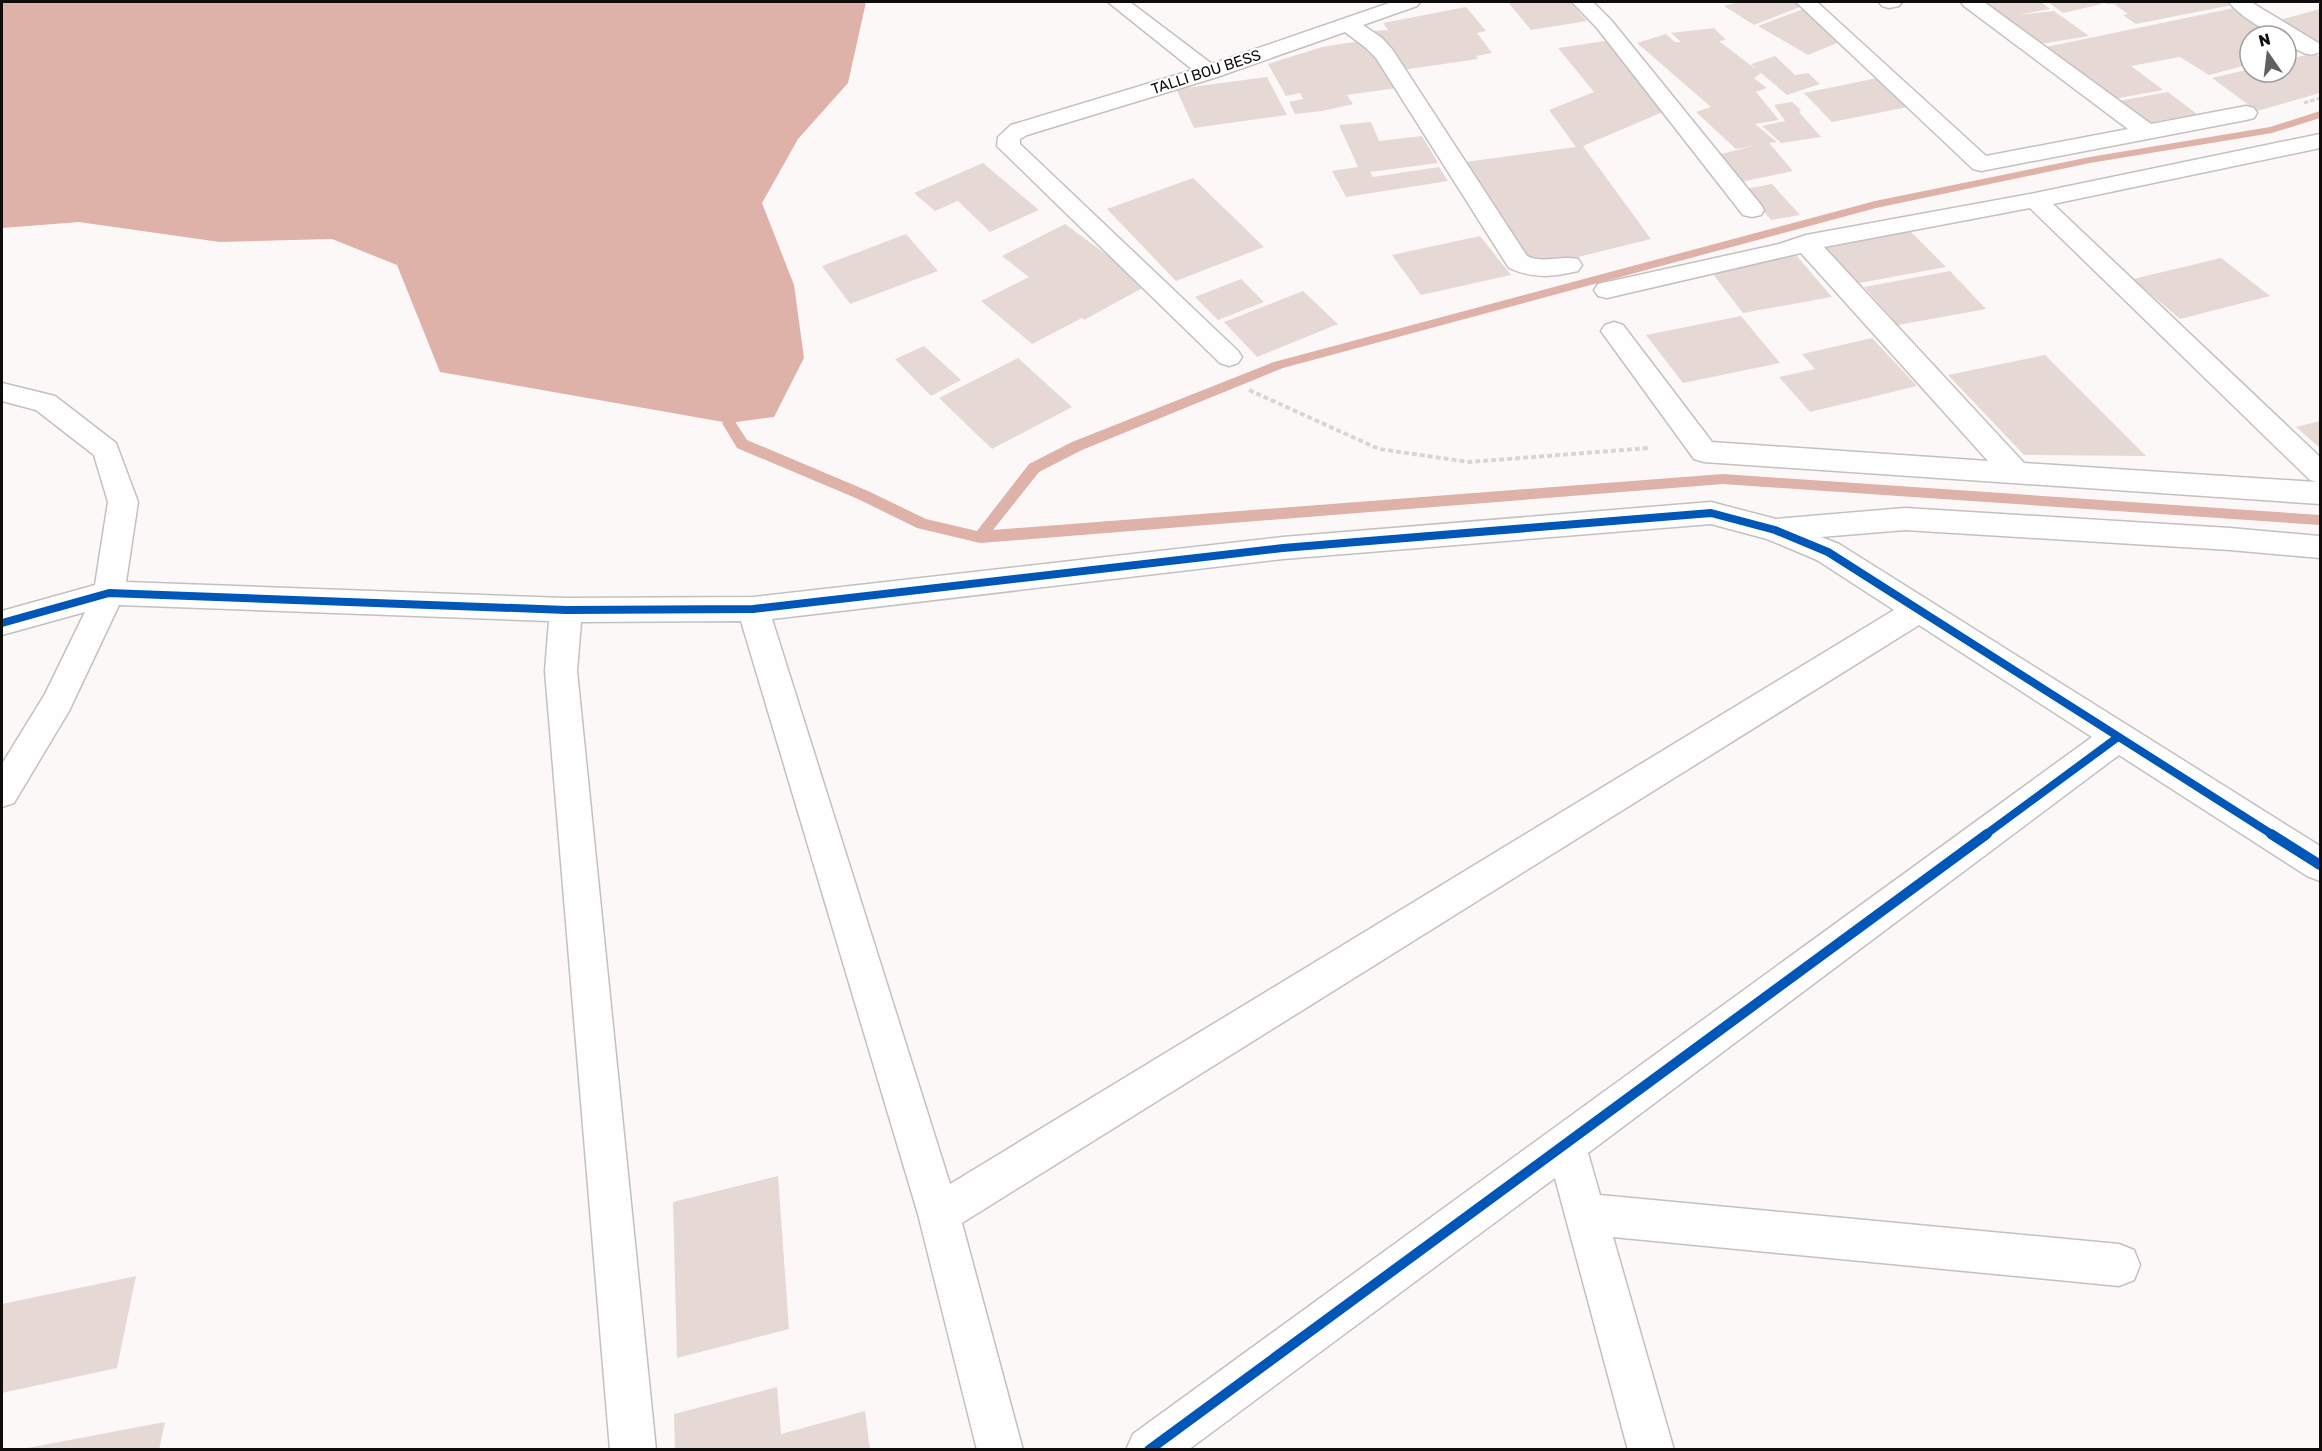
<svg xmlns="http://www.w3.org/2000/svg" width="2322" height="1451" font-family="Rubik,sans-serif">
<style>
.water{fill:#deb1a9}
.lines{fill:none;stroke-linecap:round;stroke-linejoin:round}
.stream{fill:#deb1a9;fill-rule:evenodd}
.building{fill:#e6d8d5}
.street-casing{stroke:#c4c0bf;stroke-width:3}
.path-far1{stroke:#d7d6d6;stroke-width:3;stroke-dasharray:4.5 2;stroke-linecap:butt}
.path{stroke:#d7d6d6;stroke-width:4;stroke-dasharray:5 3;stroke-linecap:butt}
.street{fill:#fffefe;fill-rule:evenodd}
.cycleway-far1-casing{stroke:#fff;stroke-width:12}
.cycleway-casing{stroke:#fff;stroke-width:14}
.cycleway-far1{stroke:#0057b8;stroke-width:8}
.cycleway{stroke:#0057b8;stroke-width:10}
.labels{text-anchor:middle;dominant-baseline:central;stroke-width:4.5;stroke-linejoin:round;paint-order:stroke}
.far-street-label{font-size:15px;fill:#0f0c0c;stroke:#fff}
</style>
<rect width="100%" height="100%" fill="#fdf8f8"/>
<path class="water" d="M2,2H866L848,83L798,139L762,203L794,285L804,358L774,417L729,423L440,372L397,265L332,239L220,242L79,222L2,228Z"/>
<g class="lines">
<path class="stream" d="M2320,111V118L2272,133L2090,163L1876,208L1283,368L1082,450L1039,472L993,530L1723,474L2320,515V525L1723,484L980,543L917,528L858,499L737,448L722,423L729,418L734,420L747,440L868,491L926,519L977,531L1029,464L1072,442L1274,362L1875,201L2090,157L2270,127Z"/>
</g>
<g class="building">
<path d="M1508,2H1570L1587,21L1531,30Z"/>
<path d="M1739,2H1794L1800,7L1754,25L1724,6Z"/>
<path d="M1984,2H2041L2050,9L2017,15L2054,11L2089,36L2041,44Z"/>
<path d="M2048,2H2099L2102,4L2063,13Z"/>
<path d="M2103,2H2226L2232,5L2136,24L2123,15L2128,14L2114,4H2107Z"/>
<path d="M1466,7L1486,31L1477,33L1492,53L1476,56L1478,59L1395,71L1373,31L1388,30L1383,23Z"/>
<path d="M1806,8L1842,41L1808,55L1758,26Z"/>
<path d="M2234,8L2279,36H2250V64L2209,75L2180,57L2131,66L2163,90L2114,99L2046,47Z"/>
<path d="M2320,9V49L2276,21Z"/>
<path d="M1714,28L1726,40L1719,41L1757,70L1751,64L1775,56L1795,75L1808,73L1820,84L1787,95L1761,73L1754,78L1767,88L1756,92L1779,120L1755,124L1777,142L1769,143L1793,171L1741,182L1717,155L1753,146L1736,149L1696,112L1711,107L1637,43L1666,34L1675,42H1681L1671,33Z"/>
<path d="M1367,40L1397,88L1347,95L1353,104L1322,111L1295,114L1289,102L1303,99L1300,93L1286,96L1268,64L1322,47Z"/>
<path d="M1611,40L1638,72L1635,77L1663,112L1583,146L1651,239L1534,268L1465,162L1576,147L1549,110L1594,92L1558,48Z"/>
<path d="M2286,40L2303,51L2286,55Z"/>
<path d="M2314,53L2320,57V93L2257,111L2212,78L2250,69V72H2286V60Z"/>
<path d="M1267,77L1287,115L1194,128L1176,89Z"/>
<path d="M1882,77L1913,106L1832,122L1804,93Z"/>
<path d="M2168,92L2197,114L2147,123L2118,101Z"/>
<path d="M1792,102L1801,110L1799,112L1821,137L1781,143L1762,126L1785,121L1774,105Z"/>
<path d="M1371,122L1379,141L1422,136L1438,163L1370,172L1373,177L1439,167L1448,181L1346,197L1332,171L1358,167L1339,125Z"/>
<path d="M983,163L1039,210L990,232L958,201L935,211L914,193Z"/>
<path d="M1193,178L1264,247L1176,281L1107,209Z"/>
<path d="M1772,184L1800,215L1771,220L1745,189Z"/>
<path d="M1065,224L1148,285L1084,320L1082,318L1032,344L981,301L1029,277L1002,256Z"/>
<path d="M1908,229L1946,267L1854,284L1819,245Z"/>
<path d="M906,234L938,271L850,304L822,266Z"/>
<path d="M1480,236L1511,275L1421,295L1392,255Z"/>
<path d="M1796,255L1832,297L1743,313L1709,269Z"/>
<path d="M2221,258L2270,296L2180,319L2133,279Z"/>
<path d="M1950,271L1986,309L1898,325L1864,287Z"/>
<path d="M1241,279L1264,302L1218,320L1195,297Z"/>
<path d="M1303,291L1338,324L1257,357L1224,322Z"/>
<path d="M1741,316L1780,363L1683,383L1646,335Z"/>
<path d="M1872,338L1917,386L1810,412L1779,377L1815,369L1802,354Z"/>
<path d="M924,346L961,380L931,396L895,359Z"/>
<path d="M2045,355L2146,456L2024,455L1948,375Z"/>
<path d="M1018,358L1072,407L992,449L939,398Z"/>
<path d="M2320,421V448L2296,427Z"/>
<path d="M778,1176L789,1329L677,1358L673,1202Z"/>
<path d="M136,1276L117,1368L2,1393V1304Z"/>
<path d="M777,1387L781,1434L865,1411L870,1450H675L674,1414Z"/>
<path d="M165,1422L159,1450H27V1448Z"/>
</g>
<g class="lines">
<defs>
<g id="street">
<path d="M1108,2H1130L1212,64L1392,2H1420L1417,6L1363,25L1382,38L1392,49L1527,256C1543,264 1560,255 1578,259L1582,265L1578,271C1552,277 1534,279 1509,268L1376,58L1366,48L1345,32L1217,77L1027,135L1020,139V144L1238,351L1242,357L1238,363L1229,366L1220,363L997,146L998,137L1011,125L1193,70Z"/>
<path d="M1572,2H1593L1611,20L1761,205L1764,210L1761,215L1752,217L1743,215L1597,28Z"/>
<path d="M1796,2H1817L1986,156L2128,129L1964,6L1961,2H1984L2151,124L2246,106L2254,108L2257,113L2254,118L2246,120L1981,171L1973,169Z"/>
<path d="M1879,2H1902L1899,6L1889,8L1882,6Z"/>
<path d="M2229,2H2251L2320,44V52C2307,59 2297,49 2286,42V36C2271,36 2238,15 2229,2Z"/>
<path d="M2320,134V148L2053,204L2320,457V504L1704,462L1694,459L1601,331L1605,325L1614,322L1623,325L1712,442L1988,461L1801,253L1607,298L1598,296L1594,290L1598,284L1607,282L1779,244L1806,235L2035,193ZM2030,208L2310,480L2316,482L2024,463L1824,247Z"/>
<path d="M2,383L55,396L116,443L138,502L126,582L566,598L753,597L1283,537L1711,502L1776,519L1905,508L2230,528L2320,536V558L2230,550L1905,530L1821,537L1839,544L2320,846V881L2307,876L2119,755L1588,1153L1600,1195L2119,1244L2134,1250L2140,1265L2134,1280L2119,1286L1613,1237L1674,1450H1628L1555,1178L1188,1450H1126L1133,1434L2092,737L1919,625L962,1223L1023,1450H977L918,1214L741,621L581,622L577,671L656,1450H610L545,671L549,621L119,605L69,711L14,803L2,807V764L45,694L85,612L2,635V611L95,585L108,502L94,455L36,410L2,401ZM1711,524L1767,539L1817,560L1894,610L950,1184L772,619L1283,559Z"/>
</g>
</defs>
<use href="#street" class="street-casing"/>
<path class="path-far1" d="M2304,103L2320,98"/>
<path class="path" d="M1249,390L1379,449L1469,462L1648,448"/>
<use href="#street" class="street"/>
<defs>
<g id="cycleway-far1">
<path d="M2,623L109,593L566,610L753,609L1283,548L1711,513L1775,530L1828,552L2273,835"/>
<path d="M1985,835L2118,737"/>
</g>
<g id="cycleway">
<path d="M2271,834L2320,865"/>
<path d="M1149,1450L1987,834"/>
</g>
</defs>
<use href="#cycleway-far1" class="cycleway-far1-casing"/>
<use href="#cycleway" class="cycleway-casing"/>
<use href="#cycleway-far1" class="cycleway-far1"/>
<use href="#cycleway" class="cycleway"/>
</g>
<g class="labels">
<g class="far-street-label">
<text transform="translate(1206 72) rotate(-18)">TALLI BOU BESS</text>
</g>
</g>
<rect width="2322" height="1451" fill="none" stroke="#0f0c0c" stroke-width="6"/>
<g transform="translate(2268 54) rotate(346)"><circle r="28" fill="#ffffff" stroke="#9f9e9e" stroke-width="1.5"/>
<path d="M0-4.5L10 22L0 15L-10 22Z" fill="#625f5f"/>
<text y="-9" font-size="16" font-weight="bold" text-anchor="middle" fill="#0f0c0c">N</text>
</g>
</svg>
